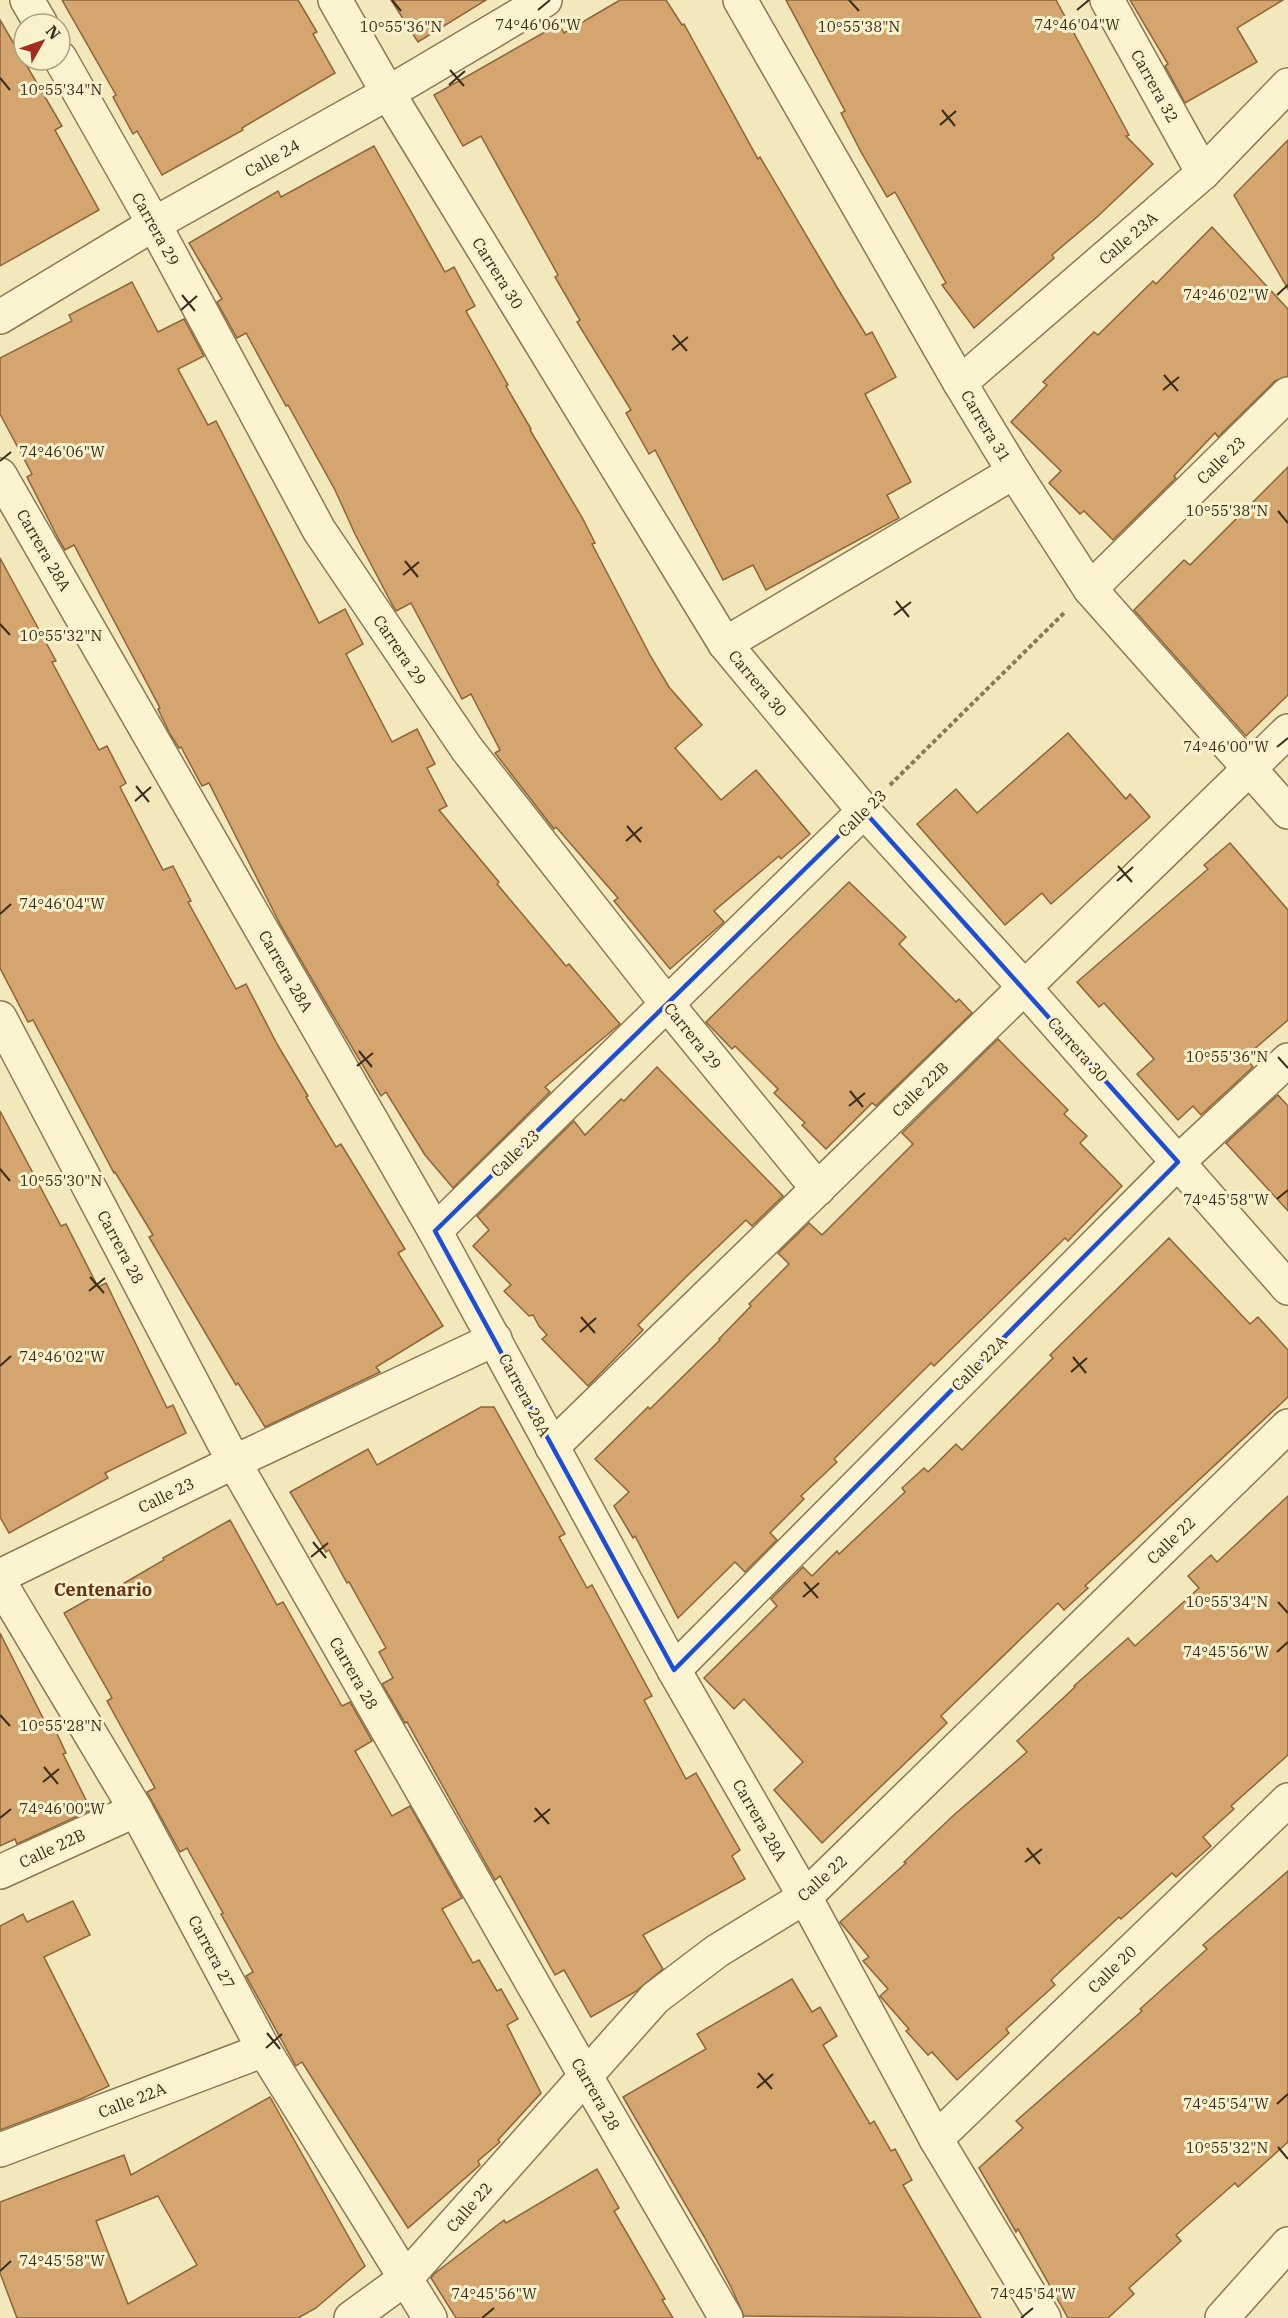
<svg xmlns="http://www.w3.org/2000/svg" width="1288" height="2318" font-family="'IBM Plex Serif',serif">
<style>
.building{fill:#d4a56e;stroke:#8d6437;stroke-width:1.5;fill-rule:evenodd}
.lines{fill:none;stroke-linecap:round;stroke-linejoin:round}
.minor-casing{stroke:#8b7854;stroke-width:36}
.path{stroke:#8b7854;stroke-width:4;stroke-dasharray:4.5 3;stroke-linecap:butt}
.minor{stroke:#fcf4d0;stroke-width:33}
.marked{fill:none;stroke:#1d4ed8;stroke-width:4.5;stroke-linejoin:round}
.ticks{fill:none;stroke:#392d1a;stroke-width:2}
.labels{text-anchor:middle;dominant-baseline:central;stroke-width:6;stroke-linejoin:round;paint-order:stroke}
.street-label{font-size:16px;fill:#392d1a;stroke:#f9f1cc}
.neighbourhood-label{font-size:18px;font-weight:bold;fill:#6a3115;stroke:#f9f1cc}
.ticks-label{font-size:15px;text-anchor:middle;fill:#392d1a;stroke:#f9f1cc;stroke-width:6;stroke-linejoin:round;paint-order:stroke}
</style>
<rect width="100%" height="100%" fill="#f2e8bc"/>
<g class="building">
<path d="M62,0H298L317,32L313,34L335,73L242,128L243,130L162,175L137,131L133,134L113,97L116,95Z"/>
<path d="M391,0H486L418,42Z"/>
<path d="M620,0H666L682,25L684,24L758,159L760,157L838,289L866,335L872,332L896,377L865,394L911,482L887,495L899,518L766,590L753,565L723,580L655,450L649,454L626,413L631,410L577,322L580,320L555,277L558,275L481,136L463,146L434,95L559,24L564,33Z"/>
<path d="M786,0H1056L1129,135L1126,136L1153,164L1097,217L1052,255L1054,258L974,328L942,285L946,283L895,192L887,197L861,152L841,113L845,111Z"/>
<path d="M1130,0H1283L1237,28L1257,62L1185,103L1165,66L1168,64Z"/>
<path d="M0,20L62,126L55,130L99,210L0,266Z"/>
<path d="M1288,140V289L1234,195Z"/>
<path d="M374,146L445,272L454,267L475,306L466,311L508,385L506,386L531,429L530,430L583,519L595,543L592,544L651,657L669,687L702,725L675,748L721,800L756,770L810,834L781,859L779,856L714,911L724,922L670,969L614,901L618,898L556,827L554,829L495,753L500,750L471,694L462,699L411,603L396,611L393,606L355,534L335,490L288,405L286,406L246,333L237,338L217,302L222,299L189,243L278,191L281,197Z"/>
<path d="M1212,227L1288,309V376L1275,381L1218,437L1215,433L1174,476L1176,478L1113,540L1084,511L1080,514L1049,483L1061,471L1011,422L1047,385L1043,382L1094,332L1098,335L1153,281L1156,284Z"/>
<path d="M132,282L158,332L184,319L204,356L178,369L208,425L216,421L319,623L345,609L363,644L346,654L392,742L417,729L435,764L427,768L447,806L439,810L499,882L497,884L566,966L569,964L620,1024L545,1087L550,1092L453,1188L425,1155L386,1092L381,1096L331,1012L281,926L209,783L202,786L181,747L179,748L170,734L158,709L160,708L74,545L65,550L59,540L27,477L32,474L0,414V358L72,321L69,315Z"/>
<path d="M1288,467V695L1246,736L1134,610L1184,560L1190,565Z"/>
<path d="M0,558L56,661L52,662L99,750L107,746L126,783L120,787L163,870L173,866L191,901L188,902L236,989L246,984L277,1044L308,1096L306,1097L336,1147L341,1144L405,1249L398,1253L443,1326L376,1367L380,1372L378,1373L265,1427L238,1383L236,1385L149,1237L153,1235L115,1172L114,1173L33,1020L28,1022L0,968Z"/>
<path d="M1068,733L1126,799L1130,794L1150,817L1051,904L1042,893L1005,925L917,824L956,789L977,813Z"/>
<path d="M1230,843L1288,910V1020L1245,1057L1253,1067L1201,1115L1193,1106L1178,1120L1137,1074L1154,1059L1104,1003L1099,1007L1077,982L1208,869L1204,865Z"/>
<path d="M849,882L906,937L899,944L956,1002L959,999L972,1013L876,1106L872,1103L826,1149L802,1125L805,1123L774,1093L778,1089L735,1046L732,1049L706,1022Z"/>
<path d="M998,1039L1068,1110L1064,1114L1087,1136L1080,1143L1122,1186L1068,1241L1065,1238L934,1366L931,1363L834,1459L837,1462L801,1496L804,1499L770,1533L777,1540L745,1572L735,1562L678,1618L635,1536L633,1538L614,1506L629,1492L595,1459L648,1407L650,1409L720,1340L719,1339L751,1306L749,1304L789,1264L778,1253L809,1223L822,1235L913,1144L902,1133Z"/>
<path d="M657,1067L783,1196L752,1226L746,1220L688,1275L638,1325L643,1330L588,1386L542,1339L547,1335L539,1326L533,1315L529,1316L504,1291L511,1285L473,1246L489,1230L477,1216L574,1121L585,1135L621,1099L624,1101Z"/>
<path d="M1278,1095L1288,1106V1211L1226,1143Z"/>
<path d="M0,1111L61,1226L66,1224L98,1287L106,1283L167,1408L173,1405L186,1433L105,1473L108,1478L9,1533L0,1517Z"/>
<path d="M1169,1238L1250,1324L1258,1317L1288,1350V1397L1085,1586L1088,1588L1064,1610L1058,1603L941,1716L947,1723L822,1843L774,1790L803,1762L744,1699L734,1709L704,1678L777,1606L771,1599L803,1567L812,1576L837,1551L839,1554L905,1492L902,1488L924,1468L928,1472L956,1444L962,1450L1053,1358L1050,1355Z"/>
<path d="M481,1407H494L565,1534L559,1537L587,1588L592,1585L652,1696L644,1700L686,1779L696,1773L740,1850L732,1856L745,1879L643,1935L663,1969L635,1992L591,2017L564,1970L555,1975L500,1876L495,1880L407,1722L405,1723L382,1684L393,1678L379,1652L386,1648L349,1582L347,1583L329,1550L326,1552L290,1492L368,1449L377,1465Z"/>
<path d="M1288,1496V1755L1231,1806L1234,1809L1203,1837L1211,1846L1176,1877L1172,1873L1121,1919L1119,1917L1051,1980L1055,1985L1006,2029L1009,2033L957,2080L932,2052L928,2055L906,2031L909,2029L880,1996L888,1989L863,1961L869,1957L840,1922L906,1863L904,1862L955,1814L1027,1752L1017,1741L1075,1687L1074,1686L1128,1638L1135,1646L1199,1588L1188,1576L1211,1555L1217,1562Z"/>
<path d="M230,1520L277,1605L283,1602L342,1706L350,1702L372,1741L355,1751L392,1816L410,1806L462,1898L442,1909L473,1963L479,1960L497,1991L501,1989L518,2019L507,2025L541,2093L498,2140L500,2142L478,2161L480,2165L408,2228L302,2062L296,2066L246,1976L253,1972L221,1914L223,1913L187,1848L180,1852L147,1792L155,1788L107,1701L112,1698L64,1613L112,1586L114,1589L164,1560L163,1558Z"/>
<path d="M0,1633L47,1726L52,1723L66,1753L63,1754L91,1810L17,1844L15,1839L0,1846Z"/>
<path d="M1288,1871V2142L1238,2187L1235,2183L1176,2235L1181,2241L1129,2288L1134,2294L1108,2318H1068L1018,2229L1016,2232L979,2168L1023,2128L1016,2121L1142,2011L1140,2009L1207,1949L1203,1945Z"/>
<path d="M73,1901L90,1935L44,1957L109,2086L81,2099L0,2130V1926L23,1914L27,1922Z"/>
<path d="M792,1979L812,2012L820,2007L837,2036L823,2045L870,2124L874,2121L891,2151L895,2149L912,2180L903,2185L981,2318L744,2316L732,2289L705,2238L623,2097L706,2049L697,2034Z"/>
<path d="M270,2097L365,2266L316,2308L298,2318H17L0,2273V2202L124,2155L131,2175ZM158,2196L197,2265L128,2304L96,2221Z"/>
<path d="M597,2169L619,2208L614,2211L665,2299L662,2300L673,2318H456L431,2278L434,2274L504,2220L506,2223Z"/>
</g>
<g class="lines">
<defs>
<g id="minor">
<path d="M27,0L41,24"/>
<path d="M335,0L388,93L725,644L864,811L1025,988L1288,1288"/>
<path d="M740,0L960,383L1014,472L1090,589L1288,812"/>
<path d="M1107,0L1203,173"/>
<path d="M60,58L154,224L319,530L467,749L667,1004L818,1189"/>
<path d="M0,317L154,224L388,93L545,0"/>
<path d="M960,383L1203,173L1288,85"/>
<path d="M0,475L435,1231L674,1670L805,1897L936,2139L1044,2318"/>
<path d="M1090,589L1288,394"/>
<path d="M725,644L1014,472"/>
<path d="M0,1018L234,1462L585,2075L726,2318"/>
<path d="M435,1231L864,811"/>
<path d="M552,1447L1288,731"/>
<path d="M0,1576L234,1462L495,1339"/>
<path d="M0,1583L136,1810L264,2050L430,2318"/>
<path d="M674,1670L1178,1162L1288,1060"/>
<path d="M0,1872L136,1810"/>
<path d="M936,2139L1288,1800"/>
<path d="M0,2150L264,2050"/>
<path d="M351,2318L406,2278L655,1998L717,1951L805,1897L1288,1426"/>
<path d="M1222,2318L1288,2244"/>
</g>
</defs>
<use href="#minor" class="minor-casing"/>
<path class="path" d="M890,785L1064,613"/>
<use href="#minor" class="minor"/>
</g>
<path class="marked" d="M864,811L1178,1162L674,1670L435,1231Z"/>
<path class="ticks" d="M392,0L401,11M849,0L859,11M538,10L550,0M1077,10L1089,0M450,70L464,86M0,78L10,90M449,85L465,71M942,110L955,126M940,125L956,111M182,295L195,311M1277,295L1288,285M181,310L197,296M673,335L687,351M672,350L688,337M1164,375L1178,391M1163,390L1179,377M0,461L11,452M1278,511L1288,523M405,561L418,577M403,575L419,562M896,601L909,617M894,615L911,602M0,624L10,635M1277,747L1288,738M136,786L149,802M135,801L151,787M627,826L641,842M626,841L642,827M1118,866L1132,882M1117,881L1133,867M0,914L11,904M359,1051L372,1067M1278,1057L1288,1068M357,1066L373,1053M850,1091L863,1107M849,1106L865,1093M0,1169L10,1181M1277,1199L1288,1190M90,1277L104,1293M89,1291L105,1278M581,1317L595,1333M580,1332L596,1318M1073,1357L1086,1373M0,1366L11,1356M1071,1372L1087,1358M313,1542L326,1558M311,1557L328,1543M804,1582L818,1598M803,1597L819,1583M1278,1602L1288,1613M1277,1652L1288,1642M0,1715L10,1726M44,1767L58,1784M43,1782L59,1769M535,1808L549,1824M0,1818L11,1809M534,1822L550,1809M1027,1848L1040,1864M1025,1862L1042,1849M267,2033L280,2049M266,2048L282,2034M758,2073L772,2089M757,2088L773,2074M1277,2104L1288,2094M1278,2147L1288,2159M0,2271L11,2261M482,2318L494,2308M1021,2318L1033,2308"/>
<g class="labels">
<g class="street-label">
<text transform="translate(1155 86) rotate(61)">Carrera 32</text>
<text transform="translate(272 158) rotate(-29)">Calle 24</text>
<text transform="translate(156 229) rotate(61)">Carrera 29</text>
<text transform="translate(1128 238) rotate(-41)">Calle 23A</text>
<text transform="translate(498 273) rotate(58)">Carrera 30</text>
<text transform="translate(986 426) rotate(59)">Carrera 31</text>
<text transform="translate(1221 460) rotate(-44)">Calle 23</text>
<text transform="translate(44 550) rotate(60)">Carrera 28A</text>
<text transform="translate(400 650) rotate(56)">Carrera 29</text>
<text transform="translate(758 683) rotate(50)">Carrera 30</text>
<text transform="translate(862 813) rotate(-44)">Calle 23</text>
<text transform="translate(286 971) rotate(60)">Carrera 28A</text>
<text transform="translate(693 1036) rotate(51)">Carrera 29</text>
<text transform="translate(1078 1049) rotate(48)">Carrera 30</text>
<text transform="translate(920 1089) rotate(-44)">Calle 22B</text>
<text transform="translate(515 1153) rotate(-44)">Calle 23</text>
<text transform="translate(121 1247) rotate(62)">Carrera 28</text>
<text transform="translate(979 1363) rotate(-45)">Calle 22A</text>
<text transform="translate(525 1395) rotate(62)">Carrera 28A</text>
<text transform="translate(166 1495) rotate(-26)">Calle 23</text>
<text transform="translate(1171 1540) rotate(-44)">Calle 22</text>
<text transform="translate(354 1673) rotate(60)">Carrera 28</text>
<text transform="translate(760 1820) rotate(60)">Carrera 28A</text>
<text transform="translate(52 1848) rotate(-25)">Calle 22B</text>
<text transform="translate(822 1878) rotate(-42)">Calle 22</text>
<text transform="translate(212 1952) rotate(62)">Carrera 27</text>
<text transform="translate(1112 1969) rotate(-44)">Calle 20</text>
<text transform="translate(596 2094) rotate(60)">Carrera 28</text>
<text transform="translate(132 2100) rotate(-21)">Calle 22A</text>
<text transform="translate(469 2207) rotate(-49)">Calle 22</text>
</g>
<g class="neighbourhood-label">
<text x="103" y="1589">Centenario</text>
</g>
</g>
<g class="ticks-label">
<text x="538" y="30">74°46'06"W</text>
<text x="1077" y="30">74°46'04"W</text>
<text x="401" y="32">10°55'36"N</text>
<text x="859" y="32">10°55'38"N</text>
<text x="61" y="95">10°55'34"N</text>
<text x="1226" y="300">74°46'02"W</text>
<text x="62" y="457">74°46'06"W</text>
<text x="1227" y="516">10°55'38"N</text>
<text x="61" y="641">10°55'32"N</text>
<text x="1226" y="752">74°46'00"W</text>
<text x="62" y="909">74°46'04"W</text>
<text x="1227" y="1062">10°55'36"N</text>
<text x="61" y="1186">10°55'30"N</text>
<text x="1226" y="1205">74°45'58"W</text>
<text x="62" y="1362">74°46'02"W</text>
<text x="1227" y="1607">10°55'34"N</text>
<text x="1226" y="1657">74°45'56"W</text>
<text x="61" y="1731">10°55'28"N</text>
<text x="62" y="1814">74°46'00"W</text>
<text x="1226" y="2109">74°45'54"W</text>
<text x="1227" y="2153">10°55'32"N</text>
<text x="62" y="2266">74°45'58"W</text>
<text x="494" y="2299">74°45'56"W</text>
<text x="1033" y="2299">74°45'54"W</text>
</g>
<g transform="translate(42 42) rotate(50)"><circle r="28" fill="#f9f1cc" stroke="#aca385" stroke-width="1.5"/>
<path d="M0-4.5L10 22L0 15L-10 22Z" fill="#a02d1e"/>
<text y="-9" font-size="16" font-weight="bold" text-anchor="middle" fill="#392d1a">N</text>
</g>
</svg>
